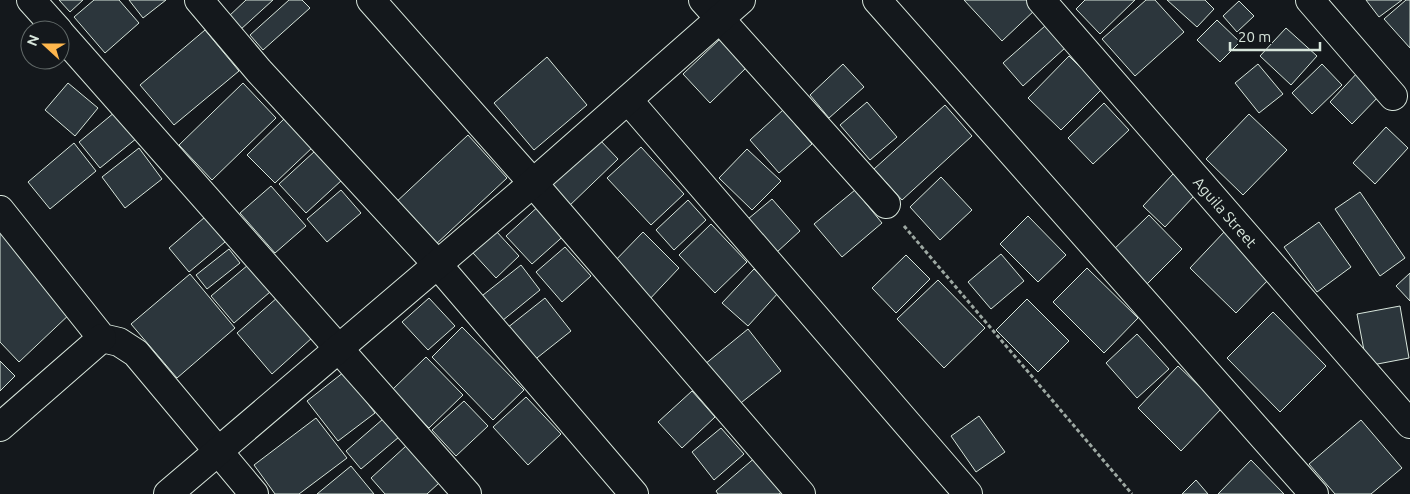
<svg xmlns="http://www.w3.org/2000/svg" width="1410" height="494" font-family="Ubuntu,sans-serif">
<style>
.building{fill:#2c363c;stroke:#d8e6dc}
.lines{fill:none;stroke-linecap:round;stroke-linejoin:round}
.minor-casing{stroke:#d8e6dc;stroke-width:30}
.path{stroke:#9da8a2;stroke-width:3;stroke-dasharray:4 2.5;stroke-linecap:butt}
.minor{stroke:#14181c;stroke-width:28}
.labels{text-anchor:middle;dominant-baseline:central;stroke-width:4;stroke-linejoin:round;paint-order:stroke}
.street-label{font-size:15px;fill:#d8e6dc;stroke:#14181c}
</style>
<rect width="100%" height="100%" fill="#14181c"/>
<g class="building">
<path d="M59,0H83L70,12Z"/>
<path d="M94,0H119L139,23L105,53L74,17Z"/>
<path d="M129,0H166L143,18Z"/>
<path d="M246,0H273L240,30L228,17Z"/>
<path d="M289,0H302L310,8L263,50L250,35Z"/>
<path d="M964,0H1028L1036,9L1002,41Z"/>
<path d="M1085,0H1135L1100,34L1076,9Z"/>
<path d="M1146,0H1155L1184,32L1135,76L1102,39Z"/>
<path d="M1167,0H1205L1214,9L1197,27Z"/>
<path d="M1366,0H1402L1379,17Z"/>
<path d="M1406,0H1410V48L1384,19Z"/>
<path d="M1239,1L1254,16L1237,32L1223,16Z"/>
<path d="M1217,20L1240,42L1220,62L1197,40Z"/>
<path d="M1045,26L1065,48L1023,86L1003,63Z"/>
<path d="M1286,28L1317,56L1291,85L1260,56Z"/>
<path d="M205,30L239,71L174,125L140,85Z"/>
<path d="M720,39L747,67L710,103L683,74Z"/>
<path d="M1069,56L1102,89L1061,130L1028,98Z"/>
<path d="M547,57L587,105L534,150L494,103Z"/>
<path d="M843,64L864,87L829,118L810,95Z"/>
<path d="M1258,64L1283,94L1259,113L1235,83Z"/>
<path d="M1322,64L1342,85L1312,114L1292,93Z"/>
<path d="M1359,71L1382,93L1352,124L1330,102Z"/>
<path d="M68,83L98,108L75,136L45,110Z"/>
<path d="M243,83L276,118L212,180L179,145Z"/>
<path d="M867,102L897,137L870,160L840,125Z"/>
<path d="M1104,103L1129,130L1093,164L1068,138Z"/>
<path d="M945,105L972,136L902,200L874,169Z"/>
<path d="M783,110L812,144L779,173L750,140Z"/>
<path d="M115,112L137,138L100,168L79,142Z"/>
<path d="M1249,114L1287,150L1243,195L1206,159Z"/>
<path d="M286,117L314,146L275,183L247,155Z"/>
<path d="M1386,127L1408,148L1375,184L1353,163Z"/>
<path d="M468,135L507,178L434,246L394,204Z"/>
<path d="M599,139L618,159L567,208L549,188Z"/>
<path d="M74,143L96,171L50,209L28,182Z"/>
<path d="M641,147L684,194L651,225L607,178Z"/>
<path d="M139,148L162,179L125,208L102,177Z"/>
<path d="M747,149L781,181L752,210L719,178Z"/>
<path d="M315,151L342,180L306,213L279,184Z"/>
<path d="M1173,174L1195,195L1165,227L1143,206Z"/>
<path d="M941,177L972,210L940,240L910,207Z"/>
<path d="M271,186L306,226L275,253L240,213Z"/>
<path d="M341,190L361,213L327,242L307,219Z"/>
<path d="M855,190L882,223L842,257L814,224Z"/>
<path d="M1360,192L1405,258L1380,276L1335,209Z"/>
<path d="M772,199L800,231L777,252L748,219Z"/>
<path d="M688,200L706,220L674,250L656,230Z"/>
<path d="M542,203L568,232L532,264L506,236Z"/>
<path d="M1149,215L1182,249L1140,291L1107,256Z"/>
<path d="M1028,216L1066,255L1038,282L1000,244Z"/>
<path d="M205,217L225,242L189,272L169,248Z"/>
<path d="M1319,222L1351,267L1317,292L1284,247Z"/>
<path d="M711,224L747,262L715,293L679,255Z"/>
<path d="M496,231L519,256L496,278L473,253Z"/>
<path d="M1225,231L1271,277L1236,313L1190,268Z"/>
<path d="M0,232L73,311L19,362L0,342Z"/>
<path d="M643,232L679,268L647,302L610,266Z"/>
<path d="M565,247L591,276L562,302L536,272Z"/>
<path d="M229,249L240,263L207,289L196,275Z"/>
<path d="M1001,254L1024,281L991,309L968,282Z"/>
<path d="M906,255L930,279L896,313L872,288Z"/>
<path d="M248,265L270,292L234,323L211,296Z"/>
<path d="M521,265L540,290L497,325L478,299Z"/>
<path d="M1087,268L1138,318L1104,353L1053,302Z"/>
<path d="M754,269L779,292L748,326L722,303Z"/>
<path d="M1410,273V301L1396,286Z"/>
<path d="M190,274L235,328L177,378L131,324Z"/>
<path d="M938,280L985,328L944,368L897,319Z"/>
<path d="M278,297L313,337L272,374L237,333Z"/>
<path d="M429,298L455,326L428,350L402,322Z"/>
<path d="M545,298L571,331L528,365L502,332Z"/>
<path d="M1027,299L1069,341L1038,372L996,330Z"/>
<path d="M1400,306L1409,358L1367,366L1357,314Z"/>
<path d="M1273,312L1326,366L1280,412L1227,358Z"/>
<path d="M462,327L524,390L493,420L432,357Z"/>
<path d="M748,329L781,371L732,410L699,369Z"/>
<path d="M1137,334L1169,369L1137,398L1106,363Z"/>
<path d="M426,357L463,395L429,428L392,390Z"/>
<path d="M0,361L15,376L0,391Z"/>
<path d="M1178,366L1222,408L1181,451L1138,408Z"/>
<path d="M344,372L375,413L338,441L307,401Z"/>
<path d="M692,391L715,417L682,448L658,422Z"/>
<path d="M526,397L561,434L528,465L493,427Z"/>
<path d="M464,401L488,426L456,456L432,430Z"/>
<path d="M979,416L1005,452L976,472L951,436Z"/>
<path d="M316,418L347,458L299,494H275L254,465Z"/>
<path d="M383,419L399,437L361,469L346,451Z"/>
<path d="M1361,420L1402,468L1371,494H1335L1309,464Z"/>
<path d="M721,428L744,454L714,480L692,452Z"/>
<path d="M406,446L439,483L427,494H385L371,478Z"/>
<path d="M757,456L785,490L779,494H718L716,491Z"/>
<path d="M1251,460L1284,494H1218Z"/>
<path d="M351,466L374,494H317Z"/>
<path d="M1196,480L1208,494H1182Z"/>
</g>
<g class="lines">
<defs>
<g id="minor">
<path d="M31,0L58,30"/>
<path d="M199,0L259,71L437,264L634,494"/>
<path d="M371,0L533,183L801,494"/>
<path d="M703,0L886,204"/>
<path d="M877,0L1314,494"/>
<path id="s1" d="M1041,0L1410,424"/>
<path d="M1310,0L1393,96"/>
<path d="M60,33L467,494"/>
<path d="M628,100L968,494"/>
<path d="M0,210L102,338L119,342L136,353L254,494"/>
<path d="M0,427L102,338"/>
<path d="M168,494L533,183L741,0"/>
</g>
</defs>
<use href="#minor" class="minor-casing"/>
<path class="path" d="M904,226L1132,494"/>
<use href="#minor" class="minor"/>
</g>
<g class="labels">
<g class="street-label">
<text stroke="none"><textPath href="#s1" startOffset="281">Aguila Street</textPath></text>
</g>
</g>
<g transform="translate(45 45) rotate(291)"><circle r="24" fill="#14181c" stroke="#626a69"/>
<path d="M0-4L9 19L0 12L-9 19Z" fill="#ffb74d"/>
<text y="-8" font-size="14" font-weight="bold" text-anchor="middle" fill="#d8e6dc">N</text>
</g>
<path d="M1230 42v8h90v-8" fill="none" stroke="#d8e6dc" stroke-width="2.5"/>
<text x="1238" y="42" font-size="15" fill="#d8e6dc" stroke="#14181c" stroke-width="4" paint-order="stroke">20 m</text>
</svg>
